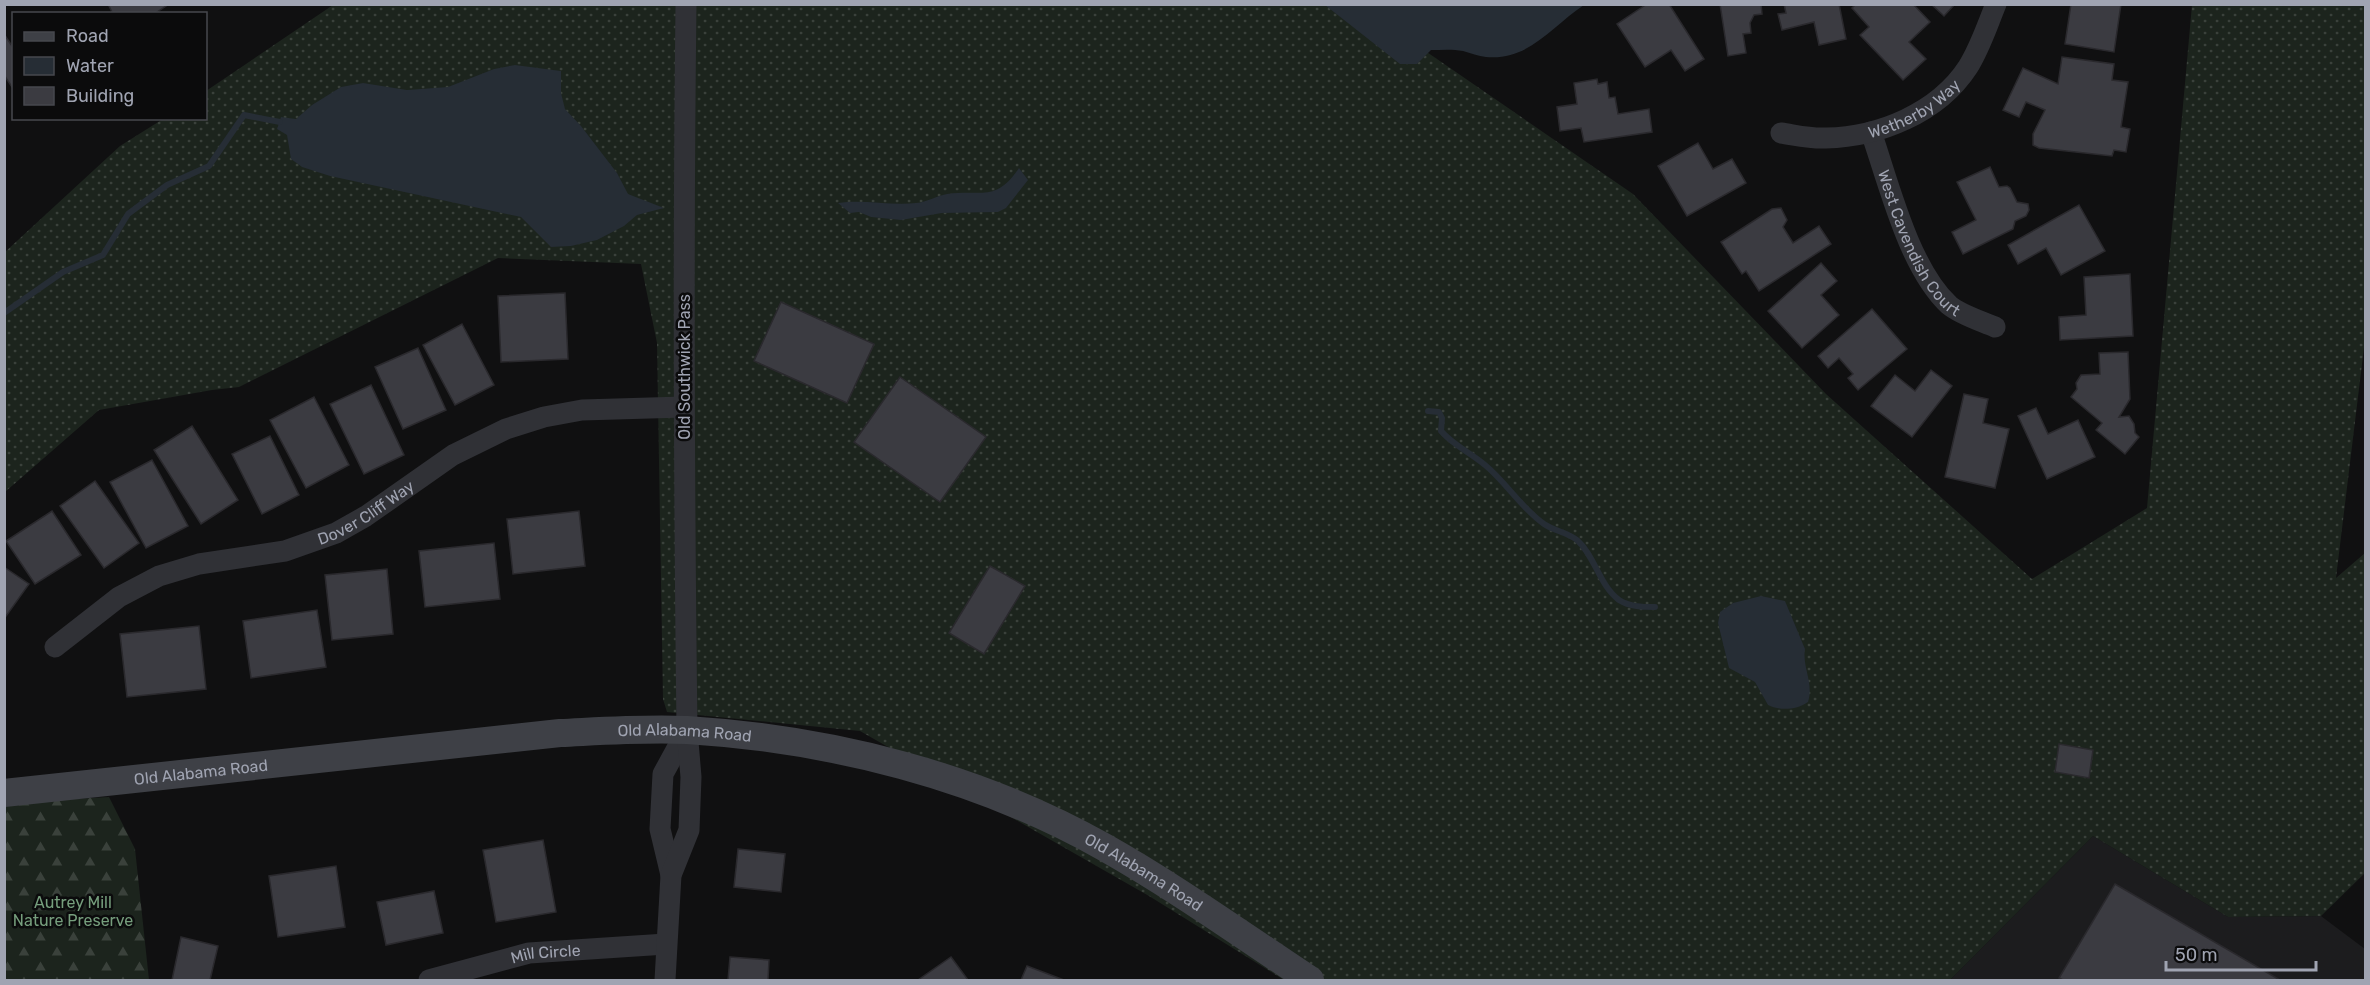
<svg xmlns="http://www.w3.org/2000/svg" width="2370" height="985" font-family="Rubik,sans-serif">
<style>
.built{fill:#1c1c1e}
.grass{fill:url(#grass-dots)}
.forest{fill:url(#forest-firs)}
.water{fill:#262d35}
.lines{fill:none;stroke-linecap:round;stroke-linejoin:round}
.stream{stroke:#262d35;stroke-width:6}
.building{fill:#3b3b41;stroke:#2a292d;stroke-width:1.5}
.minor{stroke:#303136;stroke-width:21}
.secondary{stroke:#3e4046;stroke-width:28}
.labels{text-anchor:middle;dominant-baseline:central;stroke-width:5;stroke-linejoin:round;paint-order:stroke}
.street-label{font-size:16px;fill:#a0a4b2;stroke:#0b0b0c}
.park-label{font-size:16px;fill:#769e7d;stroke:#0b0b0c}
</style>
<defs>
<pattern id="grass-dots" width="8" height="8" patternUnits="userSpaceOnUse" patternTransform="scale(1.5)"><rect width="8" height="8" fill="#1c241d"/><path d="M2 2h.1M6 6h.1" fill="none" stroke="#3a413b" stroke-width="1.8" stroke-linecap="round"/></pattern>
<pattern id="forest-firs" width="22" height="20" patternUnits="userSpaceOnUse" patternTransform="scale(1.5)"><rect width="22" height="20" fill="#1c241d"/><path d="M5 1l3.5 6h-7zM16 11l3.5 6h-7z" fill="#3a413b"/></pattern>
</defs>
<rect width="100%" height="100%" fill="#101011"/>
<path class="built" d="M2093,836L2228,917L2321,916L2365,949V980H1950Z"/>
<path class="grass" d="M1357,4L1633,194L1826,394L2032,579L2147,508L2192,5H2365L2366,331L2336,578L2365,553L2366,872L2321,916L2228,917L2093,836L1950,980H1284L1149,896L860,731L667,712L663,699L657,343L641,264L498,258L239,387L212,390L99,410L5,492V252L120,146L163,119L206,118V91L333,5Z"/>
<path class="forest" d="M109,797L135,849L149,980H5V803Z"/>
<g class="water">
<path d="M1325,5H1584C1552,26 1529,61 1486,57C1478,56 1471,53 1463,51C1453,49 1441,50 1431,50L1417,64H1400Z"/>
<path d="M515,65L561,71V93L565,109L581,126L617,173L628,194L664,208L637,215L624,226L597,240L571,246L551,247L521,217L330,176L302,167L291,159L287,135L277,129L281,117L296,119L312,105L341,87L363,83L407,90L448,87L494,69Z"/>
<path d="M1019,168L1028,180L1006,208L998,212L942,213L901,220L871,217L859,212L850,213L838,203C864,199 890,206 916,203C927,202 936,196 947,194C982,189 995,203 1019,168Z"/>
<path d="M1761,596L1785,601L1805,649C1802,667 1814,683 1808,702C1797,710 1779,711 1768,705L1755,682L1729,668L1718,623L1720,612L1733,603Z"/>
</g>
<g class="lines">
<g class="stream">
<path d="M4,313L63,272L103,255L128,214L167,185L209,166L244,115L280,122"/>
<path d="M1428,411L1439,412L1442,418L1441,431C1454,446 1470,452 1485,465C1506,482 1521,508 1544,524C1554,531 1567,532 1577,540C1595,556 1599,585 1619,600C1630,607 1643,607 1655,607"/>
</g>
</g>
<g class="building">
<path d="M108,4H169L154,14H113Z"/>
<path d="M1647,4H1669L1704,59L1685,71L1671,50L1645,67L1617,24Z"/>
<path d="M1720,4H1761L1762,14L1754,15L1750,23L1751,33L1743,34L1746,53L1728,56Z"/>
<path d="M1784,4H1839L1846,39L1819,45L1814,22L1782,30L1778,14L1786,13Z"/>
<path d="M1856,4H1913L1930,22L1909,42L1926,59L1903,80L1860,35L1869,27L1852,8Z"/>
<path d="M1931,4H1955L1944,16Z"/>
<path d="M2071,4H2121L2114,52L2065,44Z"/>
<path d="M4,34L14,49V90L4,75Z"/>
<path d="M2062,57L2114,64L2112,80L2128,82L2121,127L2130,129L2126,152L2114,150L2112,156L2039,148L2033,145V134L2045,110L2026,102L2019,117L2003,110L2023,68L2058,84Z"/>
<path d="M1597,79L1598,84L1607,82L1609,98L1615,97L1618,114L1649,109L1652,132L1584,142L1581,128L1560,131L1557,107L1577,104L1574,83Z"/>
<path d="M1698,143L1713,169L1732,159L1746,183L1687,216L1658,166Z"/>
<path d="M1990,167L1999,187L2007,186L2010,188L2017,202L2028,204L2029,210L2026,216L2015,221L2013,229L1963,254L1952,232L1976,220L1957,182Z"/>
<path d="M2079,205L2105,251L2061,275L2046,248L2018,264L2008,245Z"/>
<path d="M1781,208L1787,220L1783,227L1793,243L1819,226L1831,244L1759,291L1746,271L1742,274L1721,242L1772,209Z"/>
<path d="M1821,263L1837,281L1821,295L1839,315L1802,348L1768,311Z"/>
<path d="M2130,274L2133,336L2060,340L2059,317L2086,315L2084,277Z"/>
<path d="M565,293L568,359L501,362L498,296Z"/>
<path d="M781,302L874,344L847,403L754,361Z"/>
<path d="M1872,309L1907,349L1858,390L1848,378L1853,374L1839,358L1828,368L1818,356Z"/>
<path d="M462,324L494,385L455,405L423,345Z"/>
<path d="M418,348L446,410L403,429L375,367Z"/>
<path d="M2128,352L2130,399L2119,417L2129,416L2134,424L2135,433L2139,437L2125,454L2096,430L2102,423L2071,397L2077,389L2076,383L2081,375L2100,374L2099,353Z"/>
<path d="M1931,370L1952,386L1912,437L1871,406L1895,375L1915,391Z"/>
<path d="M900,377L986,437L940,502L854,442Z"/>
<path d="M371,385L404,455L364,474L330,404Z"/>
<path d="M1964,394L1988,399L1983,423L2009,429L1995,488L1945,477Z"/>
<path d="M314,397L349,465L306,488L270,420Z"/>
<path d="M2036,408L2048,434L2078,420L2095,457L2047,479L2018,416Z"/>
<path d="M192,426L238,500L201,524L154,450Z"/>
<path d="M270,436L299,495L262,514L232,454Z"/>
<path d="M152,460L188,526L146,548L110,482Z"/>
<path d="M95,481L139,543L104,568L60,506Z"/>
<path d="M52,511L81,555L35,584L6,541Z"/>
<path d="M579,511L585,566L513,574L507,519Z"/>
<path d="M494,543L500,599L425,607L419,551Z"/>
<path d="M990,566L1025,586L984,654L949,633Z"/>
<path d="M4,567L29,584L4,619Z"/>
<path d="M387,569L393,634L332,640L325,575Z"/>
<path d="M317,610L326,667L251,678L243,621Z"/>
<path d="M199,626L206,689L127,697L120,634Z"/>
<path d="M2059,744L2093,750L2089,778L2055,772Z"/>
<path d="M543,840L556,912L496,922L483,850Z"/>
<path d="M738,849L785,854L781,892L734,887Z"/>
<path d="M336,866L345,927L278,937L269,876Z"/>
<path d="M2115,884L2280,980H2063L2059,978Z"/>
<path d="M434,891L443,933L386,945L377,902Z"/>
<path d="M181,937L218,946L210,980H172Z"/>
<path d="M730,957L769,960L768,980H728Z"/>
<path d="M951,957L968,980H918Z"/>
<path d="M1027,966L1064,980H1021Z"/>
</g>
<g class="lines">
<g class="minor">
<path id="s1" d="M1871,132C1889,184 1909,268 1949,305C1961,315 1981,321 1995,327"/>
<path id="s2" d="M1781,133C1795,135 1811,139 1826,138C1879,137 1938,113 1968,67C1980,48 1987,26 1996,4"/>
<path id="s3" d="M55,647L119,597L159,576L199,564L285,551L336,533L366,516L453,455L506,429L544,417L582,410L684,407"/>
<path d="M671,875L660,829L663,774L687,730"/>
<path id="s4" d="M429,980L529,953L666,944"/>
<path d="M665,980L671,875L689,830L691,777L687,730C684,488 683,247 686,4"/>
</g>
<path class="secondary" id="s5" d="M4,793L560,733C603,731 645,728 687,730C831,739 978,776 1104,847C1175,887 1242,935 1310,980"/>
</g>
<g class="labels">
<g class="street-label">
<text stroke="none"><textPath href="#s2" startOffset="140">Wetherby Way</textPath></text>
<text stroke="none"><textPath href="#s1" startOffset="122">West Cavendish Court</textPath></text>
<text transform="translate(684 367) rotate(-90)">Old Southwick Pass</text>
<text stroke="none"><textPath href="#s3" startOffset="345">Dover Cliff Way</textPath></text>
<text stroke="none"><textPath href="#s5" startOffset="684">Old Alabama Road</textPath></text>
<text stroke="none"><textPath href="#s5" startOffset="198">Old Alabama Road</textPath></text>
<text stroke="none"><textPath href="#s5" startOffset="1170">Old Alabama Road</textPath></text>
<text stroke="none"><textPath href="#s4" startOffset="120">Mill Circle</textPath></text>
</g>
<g class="park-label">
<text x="73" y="902">Autrey Mill<tspan x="73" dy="18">Nature Preserve</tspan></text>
</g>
</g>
<rect width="2370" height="985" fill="none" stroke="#a0a4b2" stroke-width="12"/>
<rect x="12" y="12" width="195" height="108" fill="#0b0b0c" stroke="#47484e" stroke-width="1.5"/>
<rect x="24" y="32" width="30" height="9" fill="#3e4046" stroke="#47484e" stroke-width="1.5"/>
<text x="66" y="42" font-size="18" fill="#a0a4b2">Road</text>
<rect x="24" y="57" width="30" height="18" fill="#262d35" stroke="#47484e" stroke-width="1.5"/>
<text x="66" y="72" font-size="18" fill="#a0a4b2">Water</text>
<rect x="24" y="87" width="30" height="18" fill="#3b3b41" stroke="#47484e" stroke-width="1.5"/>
<text x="66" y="102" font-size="18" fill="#a0a4b2">Building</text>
<path d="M2166 961v9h150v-9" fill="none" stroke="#a0a4b2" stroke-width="3"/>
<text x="2175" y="961" font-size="18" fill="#a0a4b2" stroke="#0b0b0c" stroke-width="4.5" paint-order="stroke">50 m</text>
</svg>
